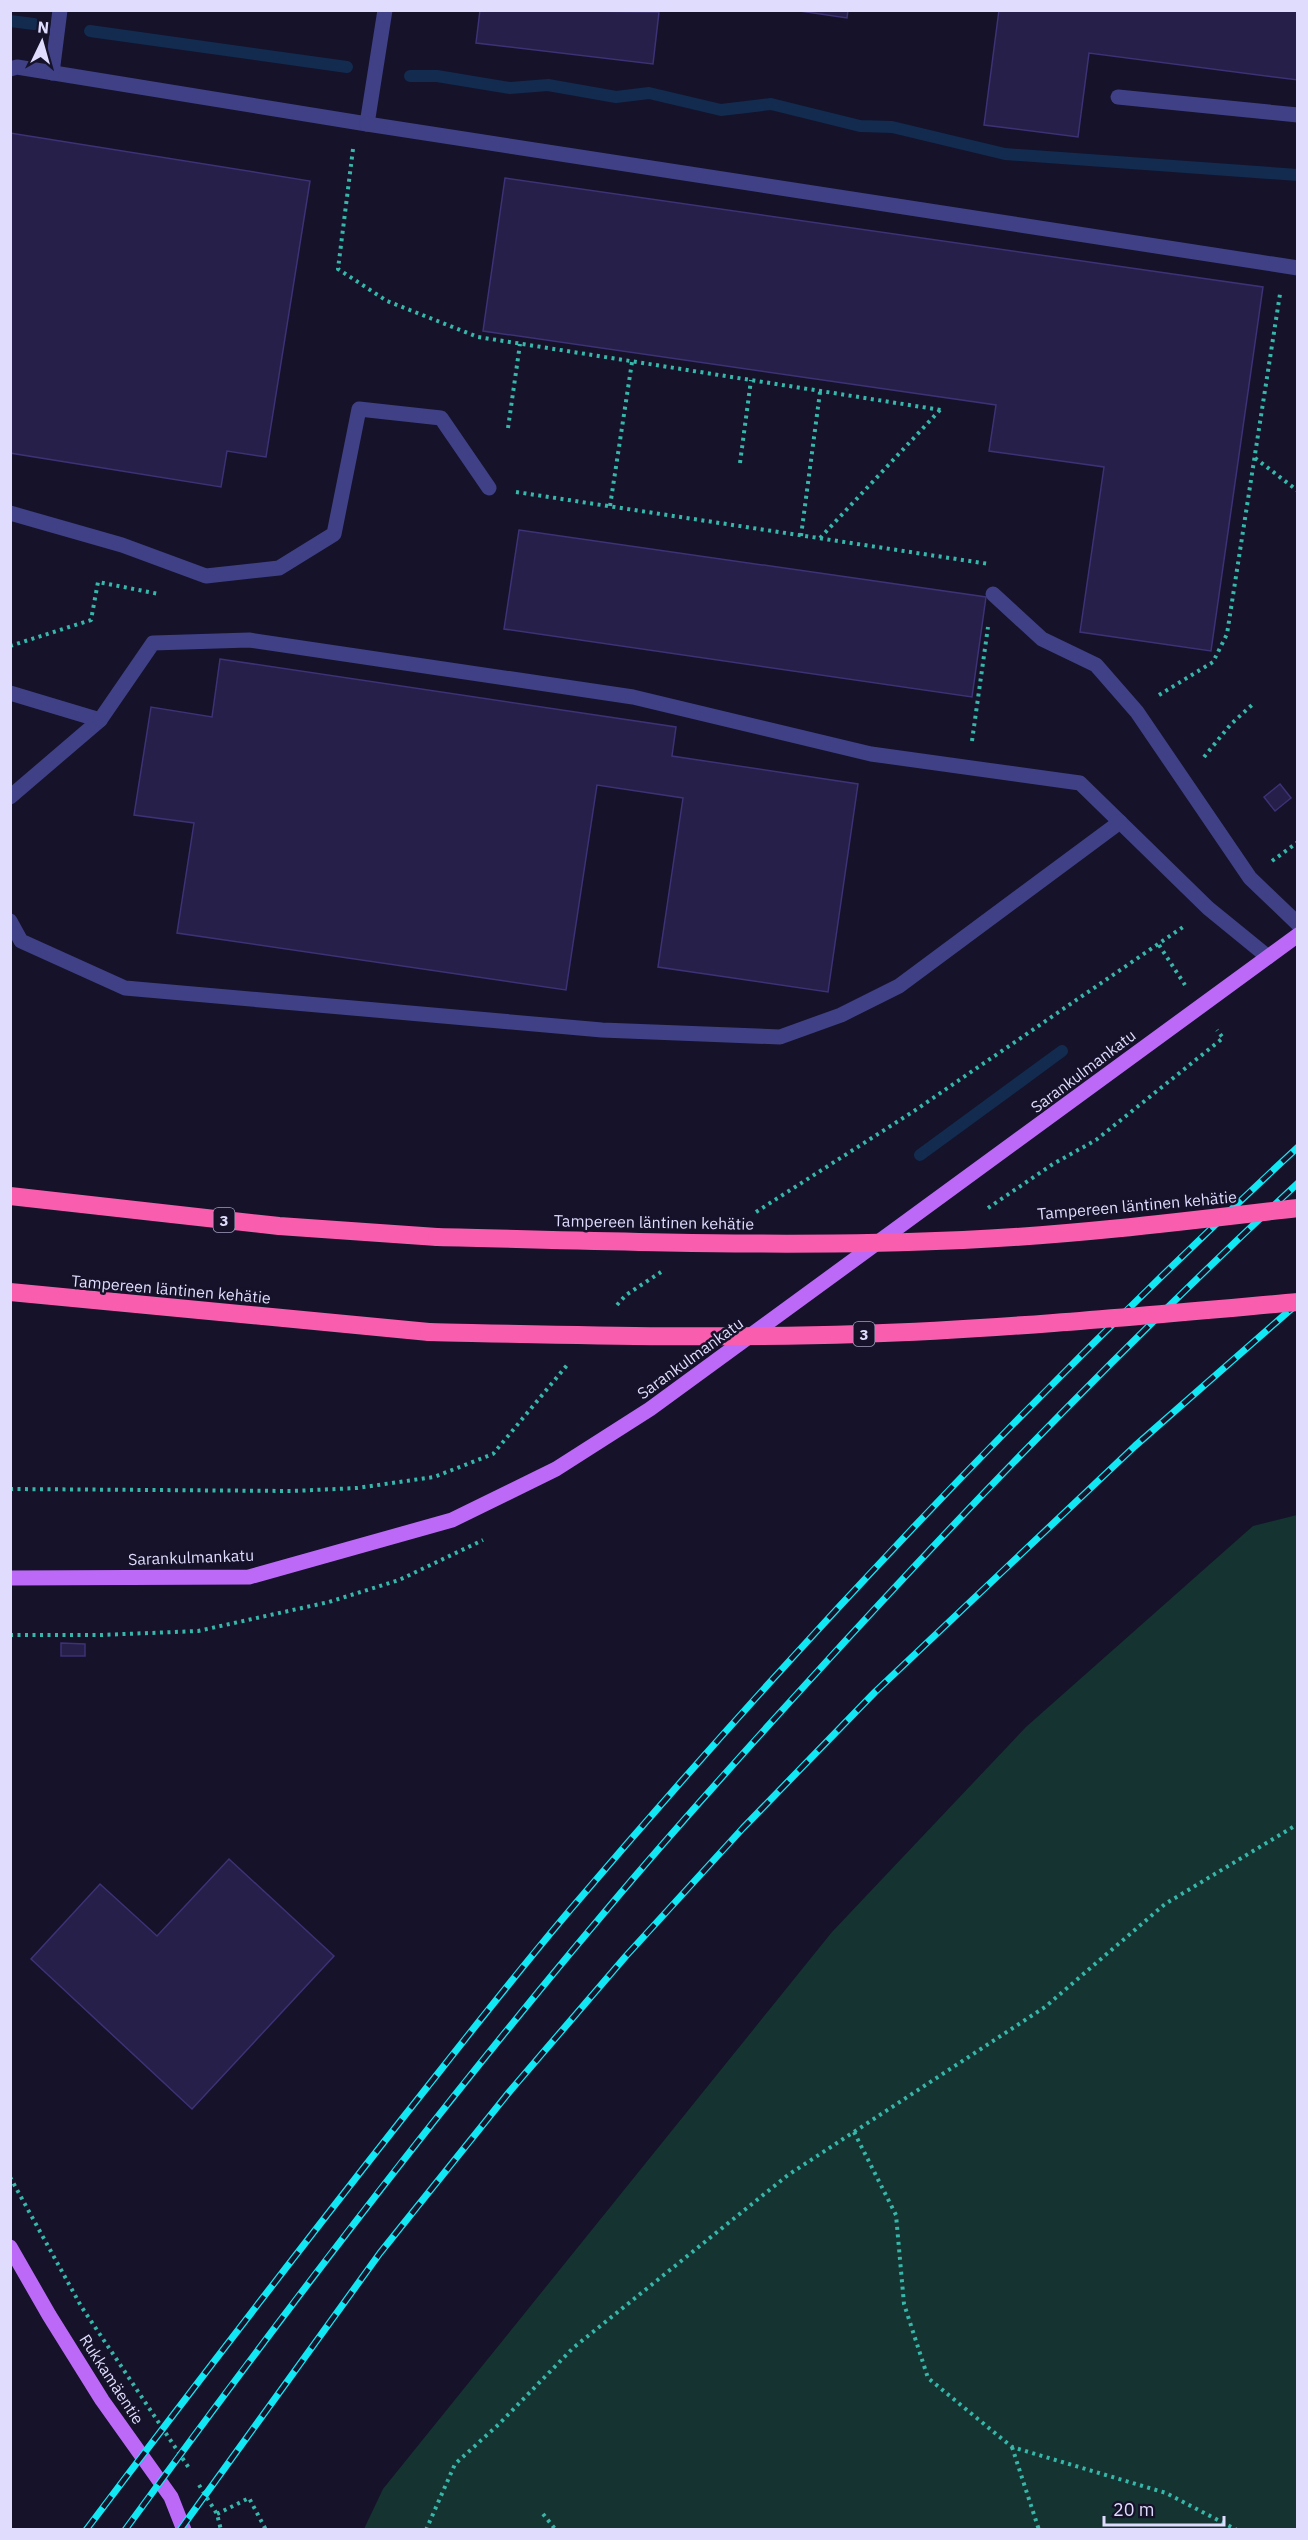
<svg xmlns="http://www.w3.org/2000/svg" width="1308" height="2540" font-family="'IBM Plex Sans',sans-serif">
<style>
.green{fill:#153431}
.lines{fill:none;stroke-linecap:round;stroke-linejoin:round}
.stream{stroke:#122b4e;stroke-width:12}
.building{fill:#261f4a;stroke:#3c3275;stroke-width:1.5}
.path{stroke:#36b7aa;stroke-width:4;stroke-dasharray:3 4.5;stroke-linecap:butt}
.minor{stroke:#3f4086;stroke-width:15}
.major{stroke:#bc69f8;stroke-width:15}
.highway{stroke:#f85dae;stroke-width:18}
.rail-casing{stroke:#12e7f4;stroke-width:7}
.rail{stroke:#15122a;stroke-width:4.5;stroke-dasharray:14;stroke-linecap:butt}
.highway-bridge{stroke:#f85dae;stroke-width:18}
.labels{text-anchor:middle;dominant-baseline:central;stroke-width:5;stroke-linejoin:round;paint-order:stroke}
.shield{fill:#15122a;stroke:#a29fbe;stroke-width:1.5}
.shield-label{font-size:15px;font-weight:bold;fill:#dfdcfd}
.street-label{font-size:16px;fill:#dfdcfd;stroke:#15122a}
</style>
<rect width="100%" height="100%" fill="#15122a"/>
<path class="green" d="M1297,1515V2529H364L383,2489L832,1932L1026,1727L1253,1526Z"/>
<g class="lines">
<g class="stream">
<path d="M10,21L34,24"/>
<path d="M90,31L347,67"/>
<path d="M410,76H437L510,88L548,85L616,97L649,93L721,110L771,104L860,126L892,127L1005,154L1298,175"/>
<path d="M920,1155L1062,1051"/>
</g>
</g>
<g class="building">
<path d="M480,10L659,12L653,64L476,43Z"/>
<path d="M793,10H848L847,18Z"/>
<path d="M999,10H1298V80L1089,53L1078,137L984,125Z"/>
<path d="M10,133L310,181L266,457L227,451L221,487L10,453Z"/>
<path d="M505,178L1263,287L1211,651L1080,632L1104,467L989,451L996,405L483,331Z"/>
<path d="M519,530L986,597L972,697L504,629Z"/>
<path d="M220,659L676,727L672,756L858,784L828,992L658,967L683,798L597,785L566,990L177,933L194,823L134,815L151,707L212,717Z"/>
<path d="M1280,784L1291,798L1275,811L1264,797Z"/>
<path d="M61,1643L85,1644V1656H61Z"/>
<path d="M229,1859L334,1956L192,2109L31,1959L100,1884L157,1936Z"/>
</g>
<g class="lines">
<g class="path">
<path d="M353,149L338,269L387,301L478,337L941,410"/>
<path d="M508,428L520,344"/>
<path d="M1255,458L1298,491"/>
<path d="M740,463L751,380"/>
<path d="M516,492L989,564"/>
<path d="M610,506L632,362"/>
<path d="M801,536L820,392"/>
<path d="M820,538L940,410"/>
<path d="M10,646L91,620L98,582L159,594"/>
<path d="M1159,695L1213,662L1227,634L1280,294"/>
<path d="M972,741L988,627"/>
<path d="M1204,757L1231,724L1252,705"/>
<path d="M1272,861L1298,842"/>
<path d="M1159,945L1185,985"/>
<path d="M988,1208L1053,1164L1096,1140L1223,1038L1217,1030"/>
<path d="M756,1212L914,1111L1186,925"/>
<path d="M617,1305L626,1295L661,1272"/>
<path d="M10,1489L292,1491L357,1488L434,1477L493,1454L568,1364"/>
<path d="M10,1635H101L198,1631L329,1602L399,1580L483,1540"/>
<path d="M854,2132L896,2215L904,2304L928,2378L1012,2447L1166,2493L1237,2530"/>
<path d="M10,2177L81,2306L189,2468"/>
<path d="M1012,2447L1039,2530"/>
<path d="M199,2485L217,2514L221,2530"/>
<path d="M217,2514L249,2498L266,2530"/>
<path d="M543,2514L556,2530"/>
<path d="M426,2530L455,2464L499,2424L573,2348L788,2175L1045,2007L1165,1904L1298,1824"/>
</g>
<g class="minor">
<path d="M10,69L17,67L367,124L385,10"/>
<path d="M52,73L60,10"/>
<path d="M1118,97L1298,115"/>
<path d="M367,124L1298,268"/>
<path d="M10,513L122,545L206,576L279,568L334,534L359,409L441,418L489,488"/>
<path d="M993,594L1042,639L1096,665L1137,712L1250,878L1298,924"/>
<path d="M10,693L100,720L10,797"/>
<path d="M100,720L153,643L249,640L633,697L871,754L1080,783L1208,908L1268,957"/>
<path d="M10,921L21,941L125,988L602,1030L780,1037L841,1015L899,986L1120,822"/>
</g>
<g class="major">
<path d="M10,1578L249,1577L452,1520L556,1469L650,1409L1298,935"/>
<path d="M10,2247L49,2315L102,2400L171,2497L184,2530"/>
</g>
<g class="highway">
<path d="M10,1196L279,1226L437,1237"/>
<path d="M10,1292L429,1332"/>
</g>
<defs>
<g id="rail">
<path d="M86,2530C190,2392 295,2255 402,2119C459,2047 516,1973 576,1903C802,1638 1042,1384 1298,1147"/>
<path d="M125,2530C275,2324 429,2121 593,1926C662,1843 734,1763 807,1683C964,1510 1127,1342 1298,1183"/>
<path d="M180,2530L380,2253L510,2091L626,1956L743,1828L875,1692L1135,1446L1298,1303"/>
</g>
</defs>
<use href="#rail" class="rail-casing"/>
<use href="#rail" class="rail"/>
<g class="highway-bridge">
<path d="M437,1237C613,1241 788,1248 963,1240C1075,1235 1187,1221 1298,1208"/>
<path d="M429,1332C572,1335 715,1339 859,1334C1006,1329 1151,1315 1298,1302"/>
</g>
</g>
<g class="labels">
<g class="shield">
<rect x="213.5" y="1208" width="21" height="24" rx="4.5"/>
<rect x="853.5" y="1322" width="21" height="24" rx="4.5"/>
</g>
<g class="shield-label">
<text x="224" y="1220">3</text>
<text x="864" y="1334">3</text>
</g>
<g class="street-label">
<text transform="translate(1083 1071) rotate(-37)">Sarankulmankatu</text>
<text transform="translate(1137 1205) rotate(-5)">Tampereen läntinen kehätie</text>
<text transform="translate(654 1222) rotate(1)">Tampereen läntinen kehätie</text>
<text transform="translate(171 1289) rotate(5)">Tampereen läntinen kehätie</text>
<text transform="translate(690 1358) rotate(-36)">Sarankulmankatu</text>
<text transform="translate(191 1557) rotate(-2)">Sarankulmankatu</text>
<text transform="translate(112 2379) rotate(57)">Rukkamäentie</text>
</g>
</g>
<rect width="1308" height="2540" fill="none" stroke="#dfdcfd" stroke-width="24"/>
<g transform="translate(42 42) rotate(5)" stroke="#15122a" stroke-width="4.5" paint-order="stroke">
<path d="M0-4.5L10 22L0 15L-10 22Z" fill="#dfdcfd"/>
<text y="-9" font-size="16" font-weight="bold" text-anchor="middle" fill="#dfdcfd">N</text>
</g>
<path d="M1104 2516v9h120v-9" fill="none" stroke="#dfdcfd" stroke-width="3"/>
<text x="1113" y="2516" font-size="18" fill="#dfdcfd" stroke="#15122a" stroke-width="4.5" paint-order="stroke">20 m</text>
</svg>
